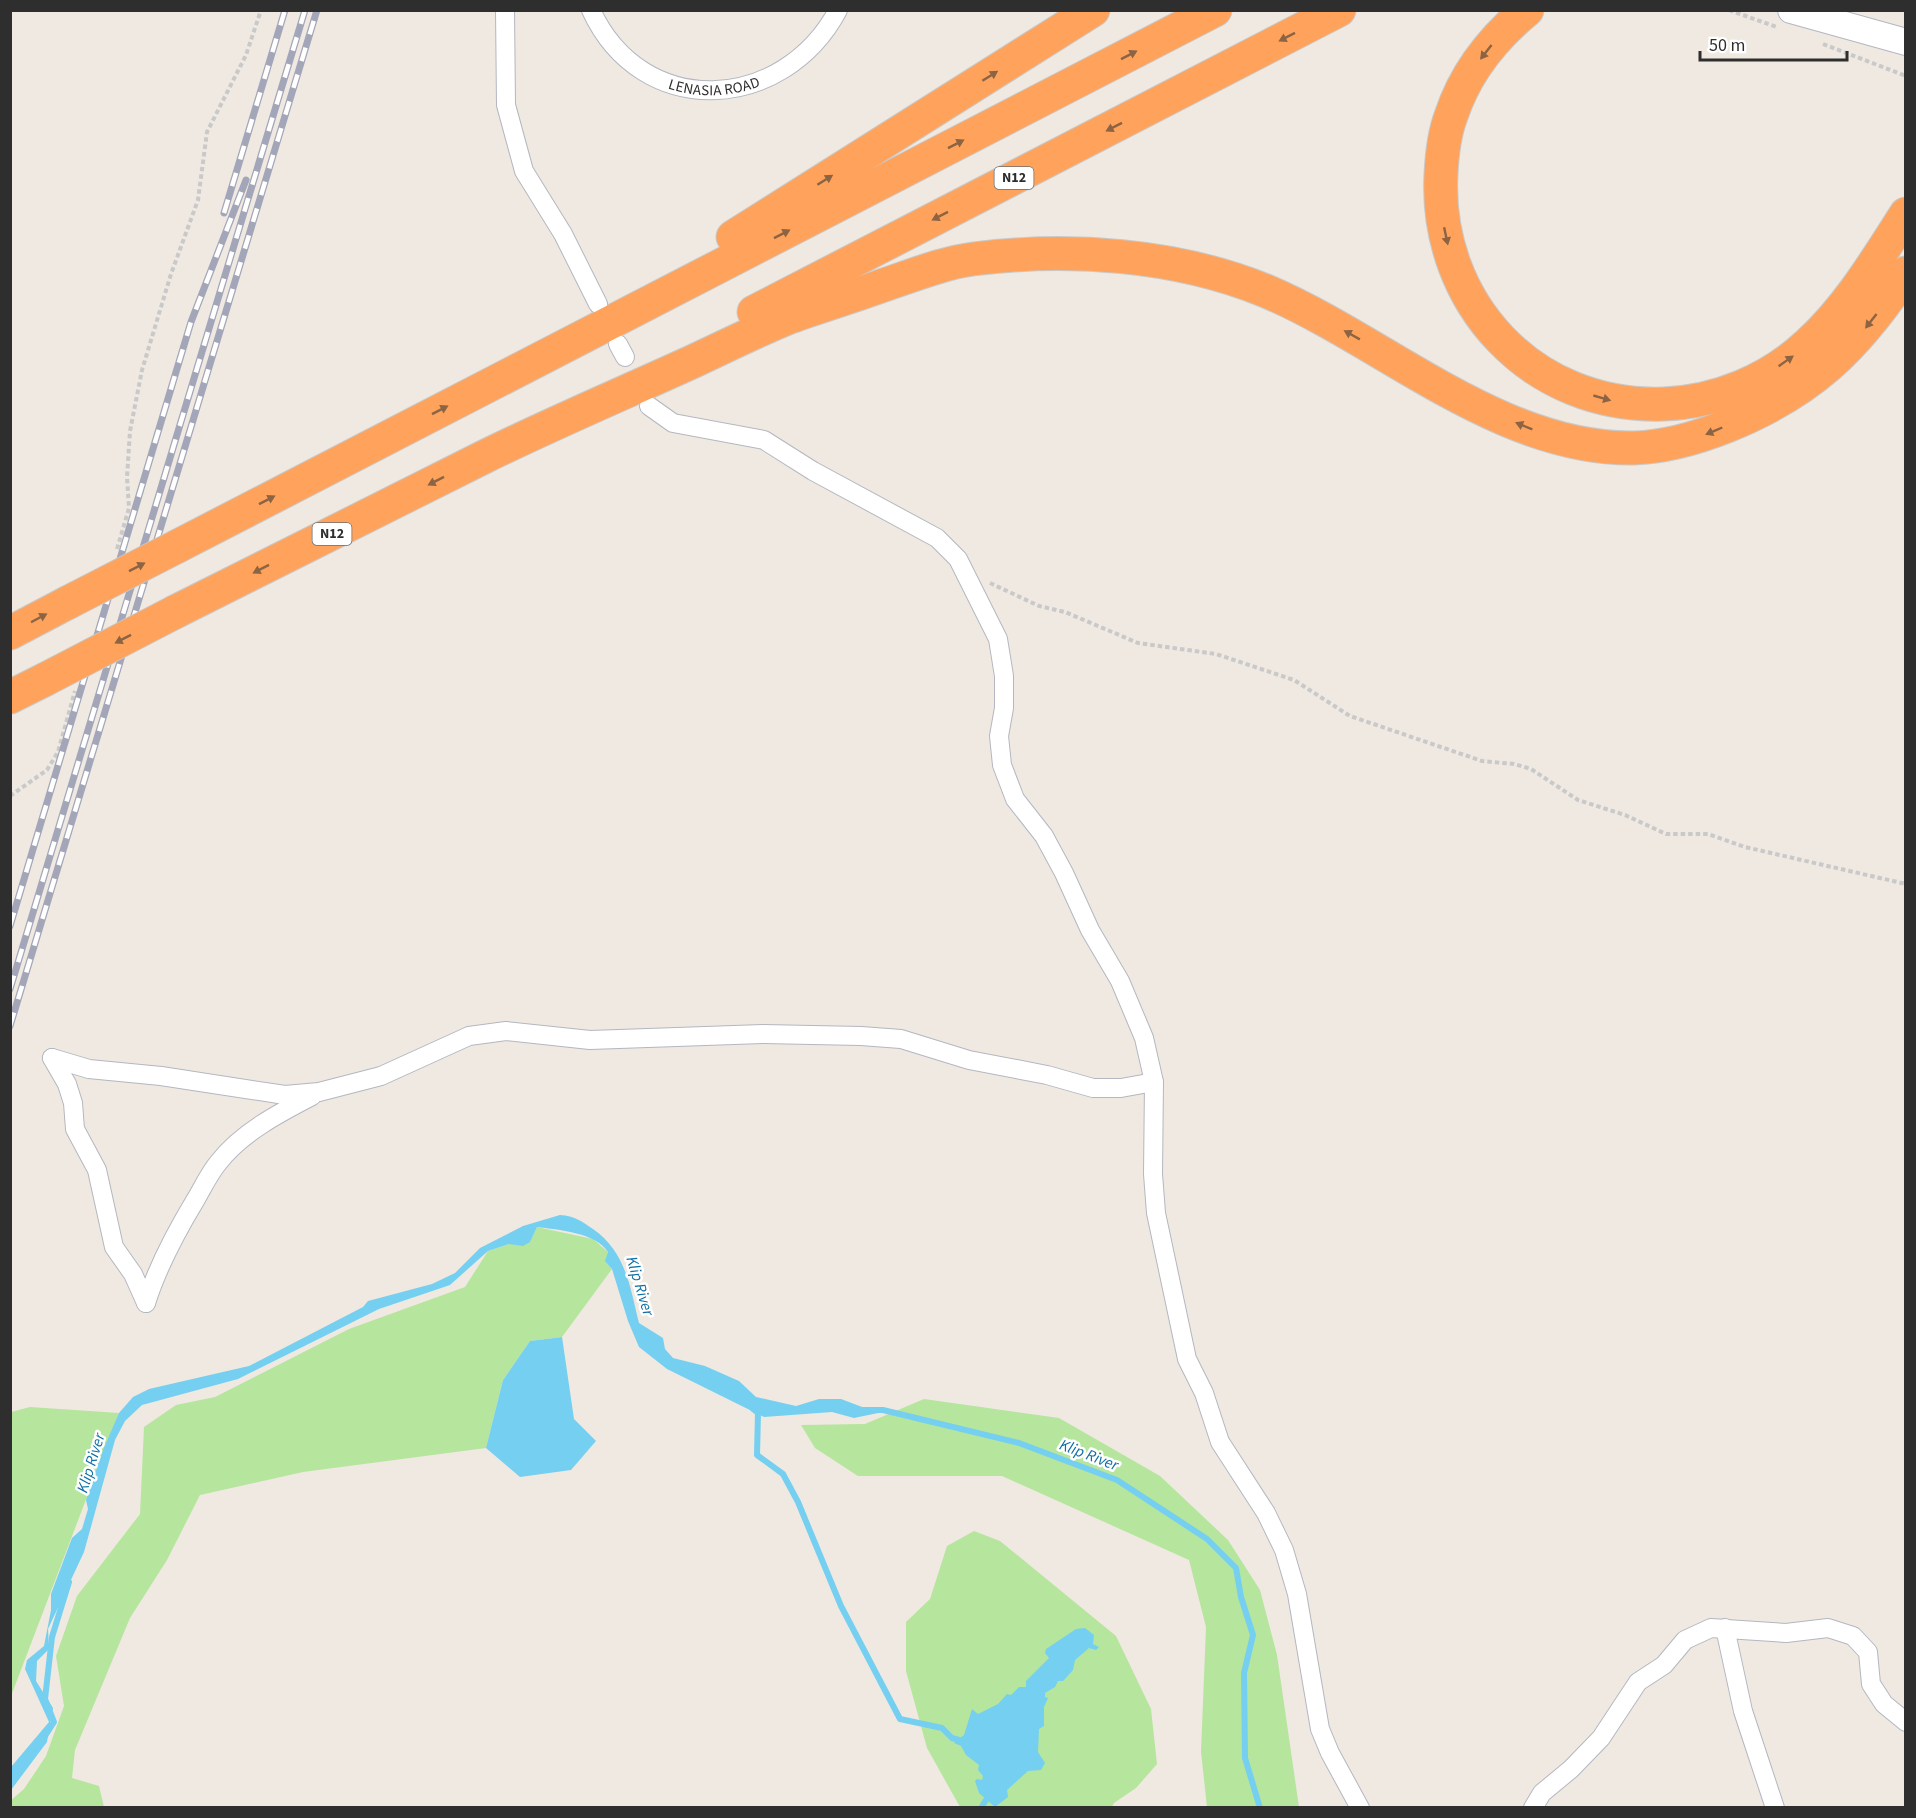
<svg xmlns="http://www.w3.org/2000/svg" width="1916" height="1818" font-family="'Source Sans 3',sans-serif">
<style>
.green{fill:#b6e59e}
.water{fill:#75cff0}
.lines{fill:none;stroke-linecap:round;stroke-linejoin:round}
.stream{stroke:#75cff0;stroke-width:6}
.street-casing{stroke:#b4b7c1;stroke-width:20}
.secondary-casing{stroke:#b4b7c1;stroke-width:28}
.highway-casing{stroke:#c9c9c9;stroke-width:35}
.path{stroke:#c9c9c9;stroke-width:4;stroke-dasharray:4.5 3;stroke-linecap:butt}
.street{stroke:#fff;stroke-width:18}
.secondary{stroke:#fff;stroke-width:26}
.highway{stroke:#ffa35c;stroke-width:33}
.rail-casing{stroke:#a3a6b8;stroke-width:7}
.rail{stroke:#fff;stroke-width:4.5;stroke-dasharray:14;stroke-linecap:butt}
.highway-bridge-casing{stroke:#c9c9c9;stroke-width:35;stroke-linecap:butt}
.highway-bridge{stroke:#ffa35c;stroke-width:33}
.oneway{fill:#8c6343}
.labels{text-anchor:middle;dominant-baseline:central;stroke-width:5;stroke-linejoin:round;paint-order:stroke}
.shield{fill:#fff;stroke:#6d6d6d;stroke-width:1.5}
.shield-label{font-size:14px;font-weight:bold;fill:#2e2e2e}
.street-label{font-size:15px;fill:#2e2e2e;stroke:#fff}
.water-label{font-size:16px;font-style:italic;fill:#0d6fa3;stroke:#fff}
</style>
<rect width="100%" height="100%" fill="#efe9e1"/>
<g class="green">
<path d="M537,1227L593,1239L608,1252L606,1261L612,1269L562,1337L530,1341L503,1380L486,1448L303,1472L200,1495L167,1560L130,1618L75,1750L72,1778L99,1786L104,1807H11L10,1801L24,1789L46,1756L64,1706L56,1656L77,1596L140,1514L144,1427L176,1405L215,1397L349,1329L465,1287L488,1251L509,1244L530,1241Z"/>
<path d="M924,1399L1059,1418L1160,1476L1228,1540L1260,1590L1277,1655L1299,1807H1207L1201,1752L1206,1627L1189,1560L1002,1476H858L815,1448L801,1425L865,1424Z"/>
<path d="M30,1407L119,1413L11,1696V1412Z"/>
<path d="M974,1531L1000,1541L1116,1636L1151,1709L1157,1764L1136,1788L1114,1803L1112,1807H960L927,1748L906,1671V1622L930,1599L947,1546Z"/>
</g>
<g class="water">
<path d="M560,1215C575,1216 581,1221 593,1229C626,1252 630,1287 639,1323L663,1338L665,1349L673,1358L705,1366L739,1381L756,1397L796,1406L819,1399H841L878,1413L854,1418L832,1412L764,1417L667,1369L639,1347L628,1321L612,1269L605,1261L608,1252C595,1232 558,1230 537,1227L530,1242L523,1246L509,1244L488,1251L450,1285L379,1309L238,1379L142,1405L125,1421L115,1440L84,1552L48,1629L49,1649L37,1661L36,1681L53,1708L47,1742L11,1790V1767L49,1722L25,1669L27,1660L44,1646L51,1610V1594L72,1538L82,1529L88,1509L86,1500L103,1450L119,1413L133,1397L149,1389L249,1366L363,1307L368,1301L432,1284L455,1273L480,1248L523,1226Z"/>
<path d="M562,1337L574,1419L596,1441L571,1470L520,1477L486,1448L503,1380L530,1341Z"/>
<path d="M1085,1628L1094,1635L1093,1644L1099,1647L1096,1650L1089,1648L1075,1660L1073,1670L1063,1681H1058L1055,1687L1045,1693V1697L1048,1698L1044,1707V1726L1039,1729L1038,1752L1045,1763L1041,1770L1028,1771L1007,1790L1008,1797L995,1807L979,1793L975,1781L977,1779L982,1780L983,1776L978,1770L979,1765L966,1755L961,1746L954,1743L964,1735L972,1709L978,1714L998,1704L1007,1694L1011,1695L1019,1687H1026V1681L1049,1658L1045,1653L1046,1649L1076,1629Z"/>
</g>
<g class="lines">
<g class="stream">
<path d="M753,1409L758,1413L757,1455L783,1474L798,1502L841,1606L900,1719L942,1728L952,1738L966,1742"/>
<path d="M863,1410H883L1019,1443L1117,1480L1207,1539L1236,1568L1241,1597L1253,1635L1244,1673L1245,1758L1260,1808"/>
<path d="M45,1736L54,1722L45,1699L52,1637L69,1582"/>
<path d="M981,1808L989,1795"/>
</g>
<defs>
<g id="street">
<path d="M505,10L506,105L524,171L563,234L598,304"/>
<path id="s1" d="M591,10C642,121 783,113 838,10"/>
<path d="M618,344L625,357"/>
<path d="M649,406L673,423L764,440L813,471L937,538L958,559L998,639L1004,676V708L999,736L1002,765L1015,799L1044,836L1064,873L1090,930L1120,981L1144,1038L1154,1082L1153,1174L1156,1213L1187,1359L1204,1393L1220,1442L1266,1513L1284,1550L1297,1594L1320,1729L1330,1753L1360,1808"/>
<path d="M52,1058L89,1069L161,1076L285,1095L319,1092L381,1076L469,1036L506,1031L590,1040L763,1034L861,1036L901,1039L969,1060L1047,1075L1093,1088H1121L1154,1082"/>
<path d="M52,1058L67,1084L73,1103L75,1129L97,1170L114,1247L133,1274L146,1303"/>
<path d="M146,1303C158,1265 176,1232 196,1199C203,1187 209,1174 218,1163C241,1133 279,1113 312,1096"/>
<path d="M1725,1628L1743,1711L1775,1808"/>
<path d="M1533,1808L1542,1793L1571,1769L1601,1738L1638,1682L1664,1665L1685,1640L1711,1628L1786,1633L1828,1628L1853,1636L1868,1652L1871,1684L1884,1704L1906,1722"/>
</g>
<path id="secondary" d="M1791,10L1906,42"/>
<g id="highway">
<path d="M1527,10C1493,38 1465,73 1451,116C1444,134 1442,154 1441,174C1434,303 1533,409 1664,404C1717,402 1770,380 1808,344C1848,308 1877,259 1906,214"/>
<path d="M733,237L1093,10"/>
<path d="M754,312L1339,10"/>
<path d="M178,546L1215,10"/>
<path d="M175,612C278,560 381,508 484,457C553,423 624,393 694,361C726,346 758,330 790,317C820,306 851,297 881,286C911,276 943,263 973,259C1069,247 1176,254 1266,291C1384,341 1500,450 1634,448C1666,447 1697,438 1727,426C1811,392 1856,348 1906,273"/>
<path d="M10,633L67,603"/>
<path d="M10,697L44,680"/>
</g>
</defs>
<use href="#street" class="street-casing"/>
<use href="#secondary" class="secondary-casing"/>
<use href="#highway" class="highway-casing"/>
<g class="path">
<path d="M1729,10L1777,27"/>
<path d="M1823,44L1906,76"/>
<path d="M117,549L129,508L127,477L130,431L142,370L171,274L198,200L207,132L246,55L261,10"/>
<path d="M990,583L1039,606L1065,612L1138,643L1216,654L1294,680L1350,716L1482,761L1514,764L1531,769L1578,800L1625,815L1666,834H1708L1745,847L1906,884"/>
<path d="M10,796L47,770L58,752L75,691"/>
</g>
<use href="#street" class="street"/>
<use href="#secondary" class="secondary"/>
<use href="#highway" class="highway"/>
<defs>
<g id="rail">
<path d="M224,213L285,10"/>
<path d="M10,926L191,322L246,180"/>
<path d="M10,989L305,10"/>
<path d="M10,1026L317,10"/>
</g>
</defs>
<use href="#rail" class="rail-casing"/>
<use href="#rail" class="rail"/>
<defs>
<g id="highway-bridge">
<path d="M67,603L178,546"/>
<path d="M44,680L175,612"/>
</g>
</defs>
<use href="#highway-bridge" class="highway-bridge-casing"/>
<use href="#highway-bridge" class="highway-bridge"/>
</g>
<defs><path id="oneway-solid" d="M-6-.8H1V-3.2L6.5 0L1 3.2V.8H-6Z" transform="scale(1.5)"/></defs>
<g class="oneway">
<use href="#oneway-solid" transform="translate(1287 37) rotate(153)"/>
<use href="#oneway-solid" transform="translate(1486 52) rotate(128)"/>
<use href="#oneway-solid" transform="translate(1129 55) rotate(-27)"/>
<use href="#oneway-solid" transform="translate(990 76) rotate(-32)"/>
<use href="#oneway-solid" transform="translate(1114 127) rotate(153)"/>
<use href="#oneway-solid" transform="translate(956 144) rotate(-27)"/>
<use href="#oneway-solid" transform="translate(825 180) rotate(-32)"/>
<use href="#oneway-solid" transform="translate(940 216) rotate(153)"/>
<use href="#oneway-solid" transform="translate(782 234) rotate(-27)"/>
<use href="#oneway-solid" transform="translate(1446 236) rotate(78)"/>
<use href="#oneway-solid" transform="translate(1871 321) rotate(128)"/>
<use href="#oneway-solid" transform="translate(1352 335) rotate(-151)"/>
<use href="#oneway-solid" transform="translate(1786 361) rotate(-35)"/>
<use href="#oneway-solid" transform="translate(1602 398) rotate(16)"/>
<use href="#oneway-solid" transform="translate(440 410) rotate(-27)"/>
<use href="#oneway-solid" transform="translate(1524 426) rotate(-158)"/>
<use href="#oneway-solid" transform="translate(1714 431) rotate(157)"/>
<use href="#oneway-solid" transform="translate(436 481) rotate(153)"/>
<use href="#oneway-solid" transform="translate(267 500) rotate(-27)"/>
<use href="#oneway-solid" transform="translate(137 567) rotate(-27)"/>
<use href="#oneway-solid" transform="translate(261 569) rotate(153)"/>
<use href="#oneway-solid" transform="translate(39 618) rotate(-28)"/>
<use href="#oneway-solid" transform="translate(123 639) rotate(153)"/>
</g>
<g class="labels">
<g class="shield">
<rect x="994.5" y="167" width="39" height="22" rx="4.5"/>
<rect x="312.5" y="523" width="39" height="22" rx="4.5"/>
</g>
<g class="shield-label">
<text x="1014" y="178">N12</text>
<text x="332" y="534">N12</text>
</g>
<g class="street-label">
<text stroke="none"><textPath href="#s1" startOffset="156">LENASIA ROAD</textPath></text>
</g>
<g class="water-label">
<text transform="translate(640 1286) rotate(73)">Klip River</text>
<text transform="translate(1089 1455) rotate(21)">Klip River</text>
<text transform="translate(91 1463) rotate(-73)">Klip River</text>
</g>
</g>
<rect width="1916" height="1818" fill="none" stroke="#2e2e2e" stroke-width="24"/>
<path d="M1700 51v9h147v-9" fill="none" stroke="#2e2e2e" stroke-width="3"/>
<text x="1709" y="51" font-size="18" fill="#2e2e2e" stroke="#ffffff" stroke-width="4.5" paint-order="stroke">50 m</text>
</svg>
